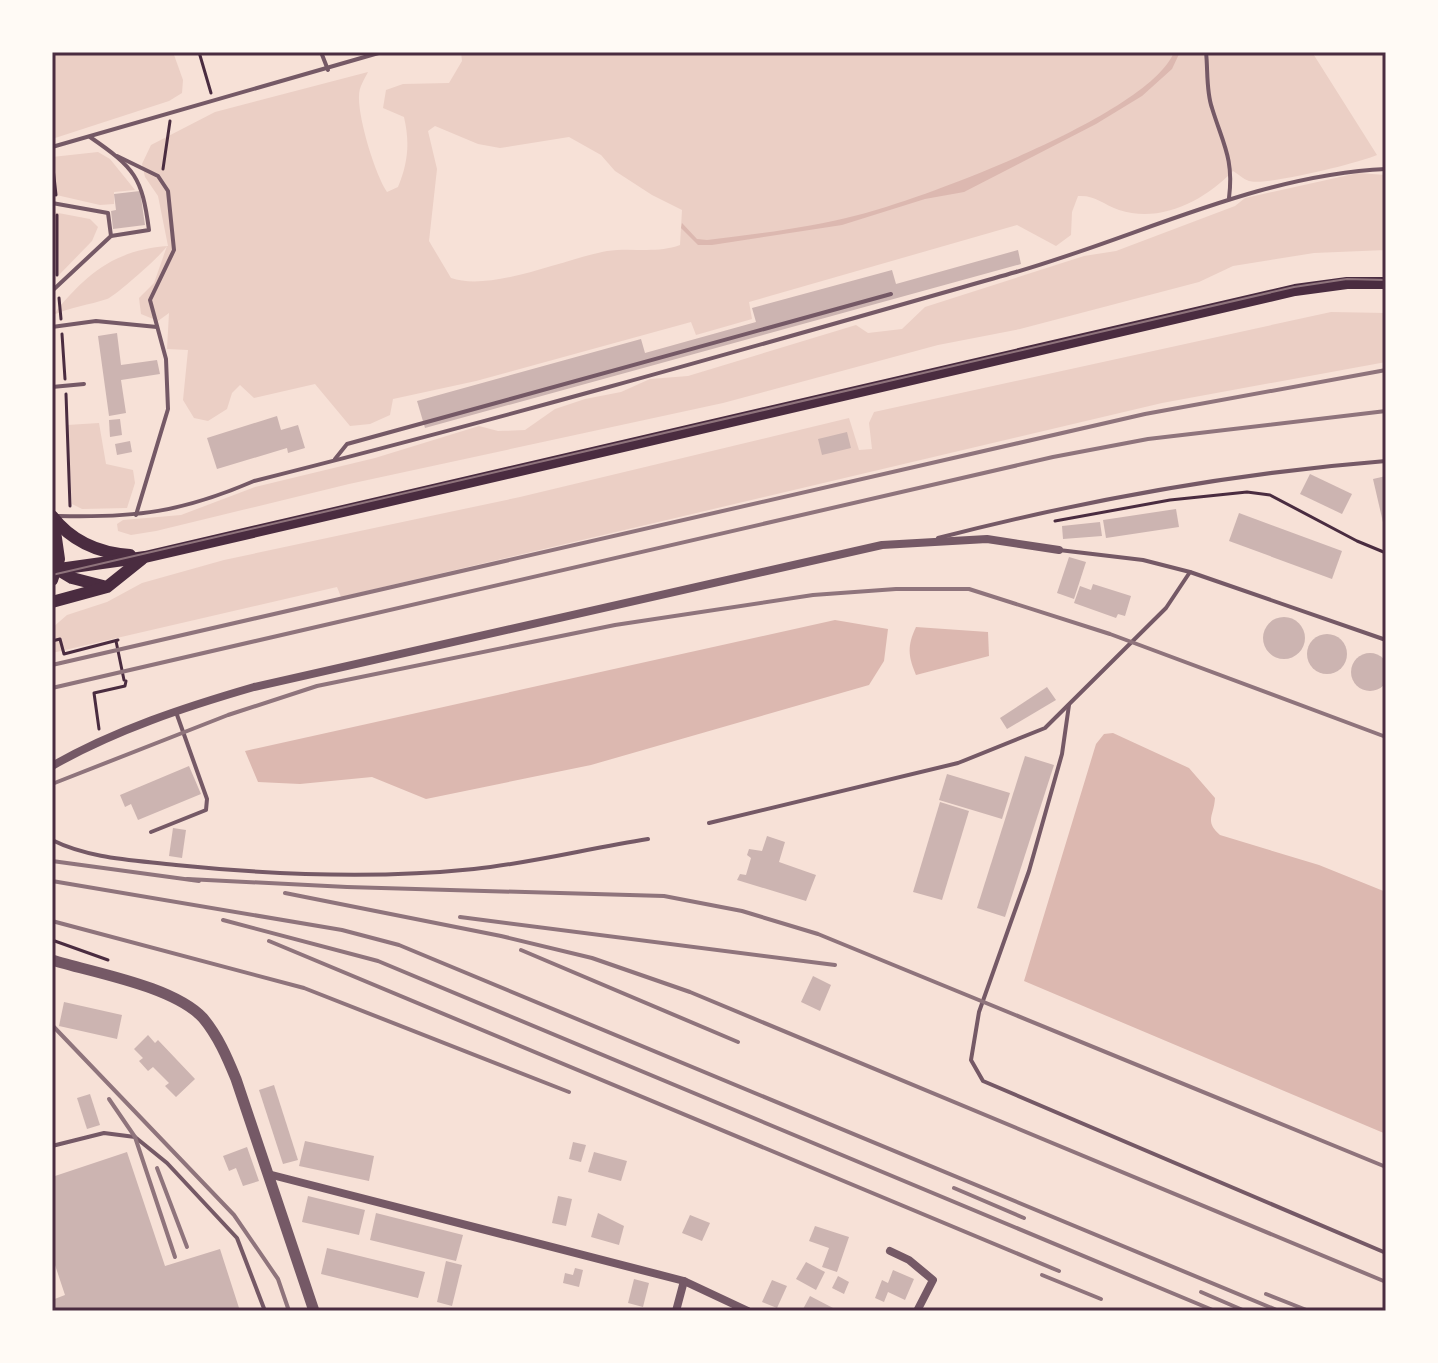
<svg xmlns="http://www.w3.org/2000/svg" width="1438" height="1363" font-family="'Open Sans',sans-serif">
<style>
.green{fill:#ebcfc5;fill-rule:evenodd}
.water{fill:#dcb8b0}
.building{fill:#ccb4b1}
.lines{fill:none;stroke-linecap:round;stroke-linejoin:round}
.path{stroke:#4a2c40;stroke-width:3}
.service{stroke:#755966;stroke-width:4}
.minor{stroke:#755966;stroke-width:8}
.tertiary{stroke:#755966;stroke-width:11}
.secondary{stroke:#4a2c40;stroke-width:12}
.tram{stroke:#8f747c;stroke-width:2}
.rail{stroke:#8f747c;stroke-width:4}
.neatline{fill:none;stroke:#4a2c40;stroke-width:3}
</style>
<rect width="100%" height="100%" fill="#f7e1d7"/>
<g class="green">
<path d="M52,52H173L183,80L182,93L169,101L52,139Z"/>
<path d="M461,52H1312L1377,155C1359,163 1266,186 1249,181C1243,179 1237,173 1233,171C1205,200 1161,224 1119,210C1102,204 1096,195 1078,196L1072,212L1071,235L1056,246L1017,225L749,302L752,319L696,335L691,322L476,381L393,399L390,415L370,424L350,426L315,384L254,398L240,385L232,393L227,409L208,421L194,418L183,400L188,350L167,349L169,313L158,321L141,314L139,298L154,283L167,246C162,255 114,297 107,299C89,305 71,307 53,315C86,274 114,250 168,246L158,196L145,177L142,164L151,145L215,112L368,72C364,80 359,87 359,96C358,118 375,174 387,192L398,187C408,163 410,143 404,117L383,108L386,90L403,84L449,83L462,61ZM435,126L478,144L500,148L569,137L601,155L615,171L652,195L682,210L680,245C656,254 632,247 607,251C564,259 491,292 451,278L429,241L437,169L428,131Z"/>
<path d="M98,152L110,159L135,190L114,192V204L100,205L52,194V157Z"/>
<path d="M1358,173L1386,175V250L1314,253L1233,266L1199,282L1020,329L938,345L723,403L349,484L156,531L131,535L118,531L117,524L123,520L181,515L255,487L375,458L479,426L498,431L525,430L555,409L585,399L621,392L650,379L688,376L856,325L868,333L902,329L925,307L1084,256L1116,251L1235,206L1245,198Z"/>
<path d="M53,212L90,219L98,227L92,241L57,277Z"/>
<path d="M1331,312L1386,313V362L1162,403L341,597L337,587L52,653V628L67,615L107,602L142,583L224,560L520,497L849,418L859,450L872,449L869,423L874,412Z"/>
<path d="M99,423L106,464L133,470L135,483L127,508L82,509L72,504L67,425Z"/>
</g>
<g class="water">
<path d="M1174,52H1180L1172,69L1142,96L1096,124L964,192L925,199L842,225L712,245H698L681,228L682,223L697,239L707,240C757,234 808,228 858,215C923,199 1150,114 1174,52Z"/>
<path d="M835,620L888,629L884,661L869,685L591,765L426,799L372,777L300,784L258,782L245,751Z"/>
<path d="M916,627L988,632L989,656L916,675C908,656 907,646 916,627Z"/>
<path d="M1113,733L1189,768L1215,798C1214,816 1204,821 1220,835L1319,865L1386,892V1134L1024,981L1096,744L1104,734Z"/>
</g>
<g class="building">
<path d="M140,191L145,225L113,229L111,211L116,210L114,194Z"/>
<path d="M1018,250L1021,264L425,428L417,401L641,339L645,353L756,322L752,308L892,270L896,284Z"/>
<path d="M117,333L121,365L157,360L160,374L121,380L126,413L109,416L98,336Z"/>
<path d="M277,416L281,430L298,425L305,448L288,453L287,448L217,469L207,438Z"/>
<path d="M120,419L122,435L110,437L109,420Z"/>
<path d="M847,432L851,448L822,455L818,439Z"/>
<path d="M130,441L132,452L117,455L115,444Z"/>
<path d="M1310,474L1352,494L1342,514L1300,494Z"/>
<path d="M1386,476V531H1385L1373,479Z"/>
<path d="M1176,509L1179,527L1106,538L1103,520Z"/>
<path d="M1239,513L1342,551L1332,579L1229,541Z"/>
<path d="M1100,522L1102,536L1063,539L1062,526Z"/>
<path d="M1069,557L1086,562L1074,599L1057,593Z"/>
<path d="M1093,584L1131,596L1125,616L1118,614L1116,618L1074,603L1080,586L1091,590Z"/>
<circle cx="1284" cy="638" r="21"/>
<circle cx="1327" cy="654" r="20"/>
<circle cx="1370" cy="672" r="19"/>
<path d="M1047,687L1056,700L1007,729L1000,718Z"/>
<path d="M1025,756L1054,765L1005,917L977,908Z"/>
<path d="M189,766L201,794L138,820L131,804L125,807L120,795Z"/>
<path d="M947,774L1010,793L1002,819L939,800Z"/>
<path d="M940,802L969,811L942,900L913,892Z"/>
<path d="M173,828L186,830L182,858L169,856Z"/>
<path d="M767,836L785,842L779,862L816,875L806,901L737,880L740,874L746,875L751,858L747,855L749,849L762,851Z"/>
<path d="M813,976L831,985L820,1011L801,1002Z"/>
<path d="M64,1002L122,1015L117,1039L59,1026Z"/>
<path d="M148,1035L155,1043L158,1040L195,1079L176,1097L165,1086L169,1083L153,1067L148,1071L139,1061L143,1058L134,1049Z"/>
<path d="M274,1085L298,1160L283,1164L259,1090Z"/>
<path d="M90,1094L100,1125L87,1129L77,1098Z"/>
<path d="M305,1141L374,1156L369,1181L299,1166Z"/>
<path d="M573,1142L586,1145L581,1162L569,1159Z"/>
<path d="M247,1147L259,1181L243,1186L236,1168L229,1171L223,1156Z"/>
<path d="M127,1152L165,1266L220,1249L240,1311H52V1300L65,1295L52,1256V1177Z"/>
<path d="M594,1152L627,1161L621,1181L588,1172Z"/>
<path d="M308,1196L365,1210L359,1235L302,1222Z"/>
<path d="M558,1196L572,1199L566,1226L552,1223Z"/>
<path d="M376,1213L463,1235L456,1261L370,1240Z"/>
<path d="M598,1213L624,1226L619,1245L591,1237Z"/>
<path d="M690,1215L710,1223L702,1241L682,1233Z"/>
<path d="M815,1226L849,1237L837,1272L822,1267L829,1248L809,1241Z"/>
<path d="M327,1248L425,1272L418,1298L321,1274Z"/>
<path d="M446,1261L462,1265L452,1306L437,1302Z"/>
<path d="M806,1262L825,1272L816,1290L796,1279Z"/>
<path d="M575,1268L583,1270L579,1287L563,1283L565,1273L573,1275Z"/>
<path d="M893,1270L914,1279L905,1300L888,1292L884,1302L875,1298L882,1280L888,1283Z"/>
<path d="M838,1276L849,1282L844,1294L832,1288Z"/>
<path d="M634,1279L649,1283L643,1307L628,1303Z"/>
<path d="M772,1280L787,1286L777,1308L762,1302Z"/>
<path d="M810,1296L833,1308L831,1311H802Z"/>
</g>
<g class="lines">
<g class="path">
<path d="M199,52L211,93"/>
<path d="M52,159L56,195"/>
<path d="M163,169L170,121"/>
<path d="M57,215V275"/>
<path d="M59,298L61,319"/>
<path d="M62,334L65,379"/>
<path d="M66,394L70,506"/>
<path d="M1055,521L1170,500L1247,492L1270,495L1357,541L1386,553"/>
<path d="M52,641L60,639L64,654L118,640"/>
<path d="M116,641L124,680"/>
<path d="M99,729L94,693L125,686L126,681"/>
<path d="M52,940L108,960"/>
</g>
<g class="service">
<path d="M321,52L328,70"/>
<path d="M1206,52C1208,70 1206,91 1212,108C1223,144 1234,159 1229,198"/>
<path d="M52,147L382,52"/>
<path d="M117,156L158,176L168,191L174,250L150,300L166,359L168,409L136,515"/>
<path d="M52,203L108,213L111,236"/>
<path d="M52,291L111,236L149,230C142,177 135,168 90,137"/>
<path d="M52,327L96,321L157,327"/>
<path d="M52,387L84,384"/>
<path d="M335,459L347,444L891,294"/>
<path d="M58,516C136,518 182,512 254,481C509,417 763,344 1016,272C1138,237 1257,175 1386,169"/>
<path d="M938,538C1085,500 1235,473 1386,461"/>
<path d="M1059,550L1143,560L1190,572L1386,640"/>
<path d="M1069,705L1062,754L1029,871L979,1012L971,1060L983,1081L1386,1253"/>
<path d="M709,823L958,763L1045,728L1166,608L1190,572"/>
<path d="M151,832L206,810L207,799L176,712"/>
<path d="M52,840C90,859 135,860 176,865C274,875 377,879 474,869C532,863 590,848 648,839"/>
<path d="M52,1146L104,1133L135,1137L167,1163L237,1238L265,1311"/>
</g>
<g class="minor">
<path d="M52,766C115,730 185,707 254,687L882,545L987,539L1059,550"/>
<path d="M268,1174L684,1281L748,1311"/>
<path d="M890,1251L909,1260L933,1280L917,1311"/>
<path d="M676,1311L684,1281"/>
</g>
<path class="tertiary" d="M52,960C94,973 173,986 203,1018C218,1036 227,1057 236,1079L314,1311"/>
<g class="secondary">
<path d="M52,516C72,542 98,553 130,555"/>
<path d="M57,569L72,578L103,586"/>
<path d="M52,570L145,557L1295,290L1347,283H1386"/>
<path d="M52,580L59,559L54,524"/>
<path d="M52,602L107,587L142,559"/>
</g>
<path class="tram" d="M52,575L1294,287L1347,279L1386,280"/>
<g class="rail">
<path d="M52,665L1145,414L1386,370"/>
<path d="M52,688L1053,457L1148,439L1386,411"/>
<path d="M52,784L228,715L317,686L615,625L813,595L896,589H969L1110,634L1386,737"/>
<path d="M52,861L199,881"/>
<path d="M187,879L347,887L664,896L742,911L818,934L1386,1167"/>
<path d="M52,881L342,930L399,945L1279,1311"/>
<path d="M285,893L501,936L592,958L690,992L1386,1282"/>
<path d="M460,917L835,965"/>
<path d="M223,920L378,961L1215,1311"/>
<path d="M52,921L304,988L569,1092"/>
<path d="M269,941L1059,1271"/>
<path d="M521,950L738,1042"/>
<path d="M52,1025L234,1215L278,1279L289,1311"/>
<path d="M109,1099L135,1137L175,1257"/>
<path d="M157,1168L187,1247"/>
<path d="M954,1188L1024,1218"/>
<path d="M1042,1275L1101,1299"/>
<path d="M1201,1292L1245,1311"/>
<path d="M1266,1294L1309,1311"/>
</g>
</g>
<rect width="1438" height="1363" fill="none" stroke="#fffaf5" stroke-width="108"/>
<rect x="54" y="54" width="1330" height="1255" class="neatline"/>
</svg>
